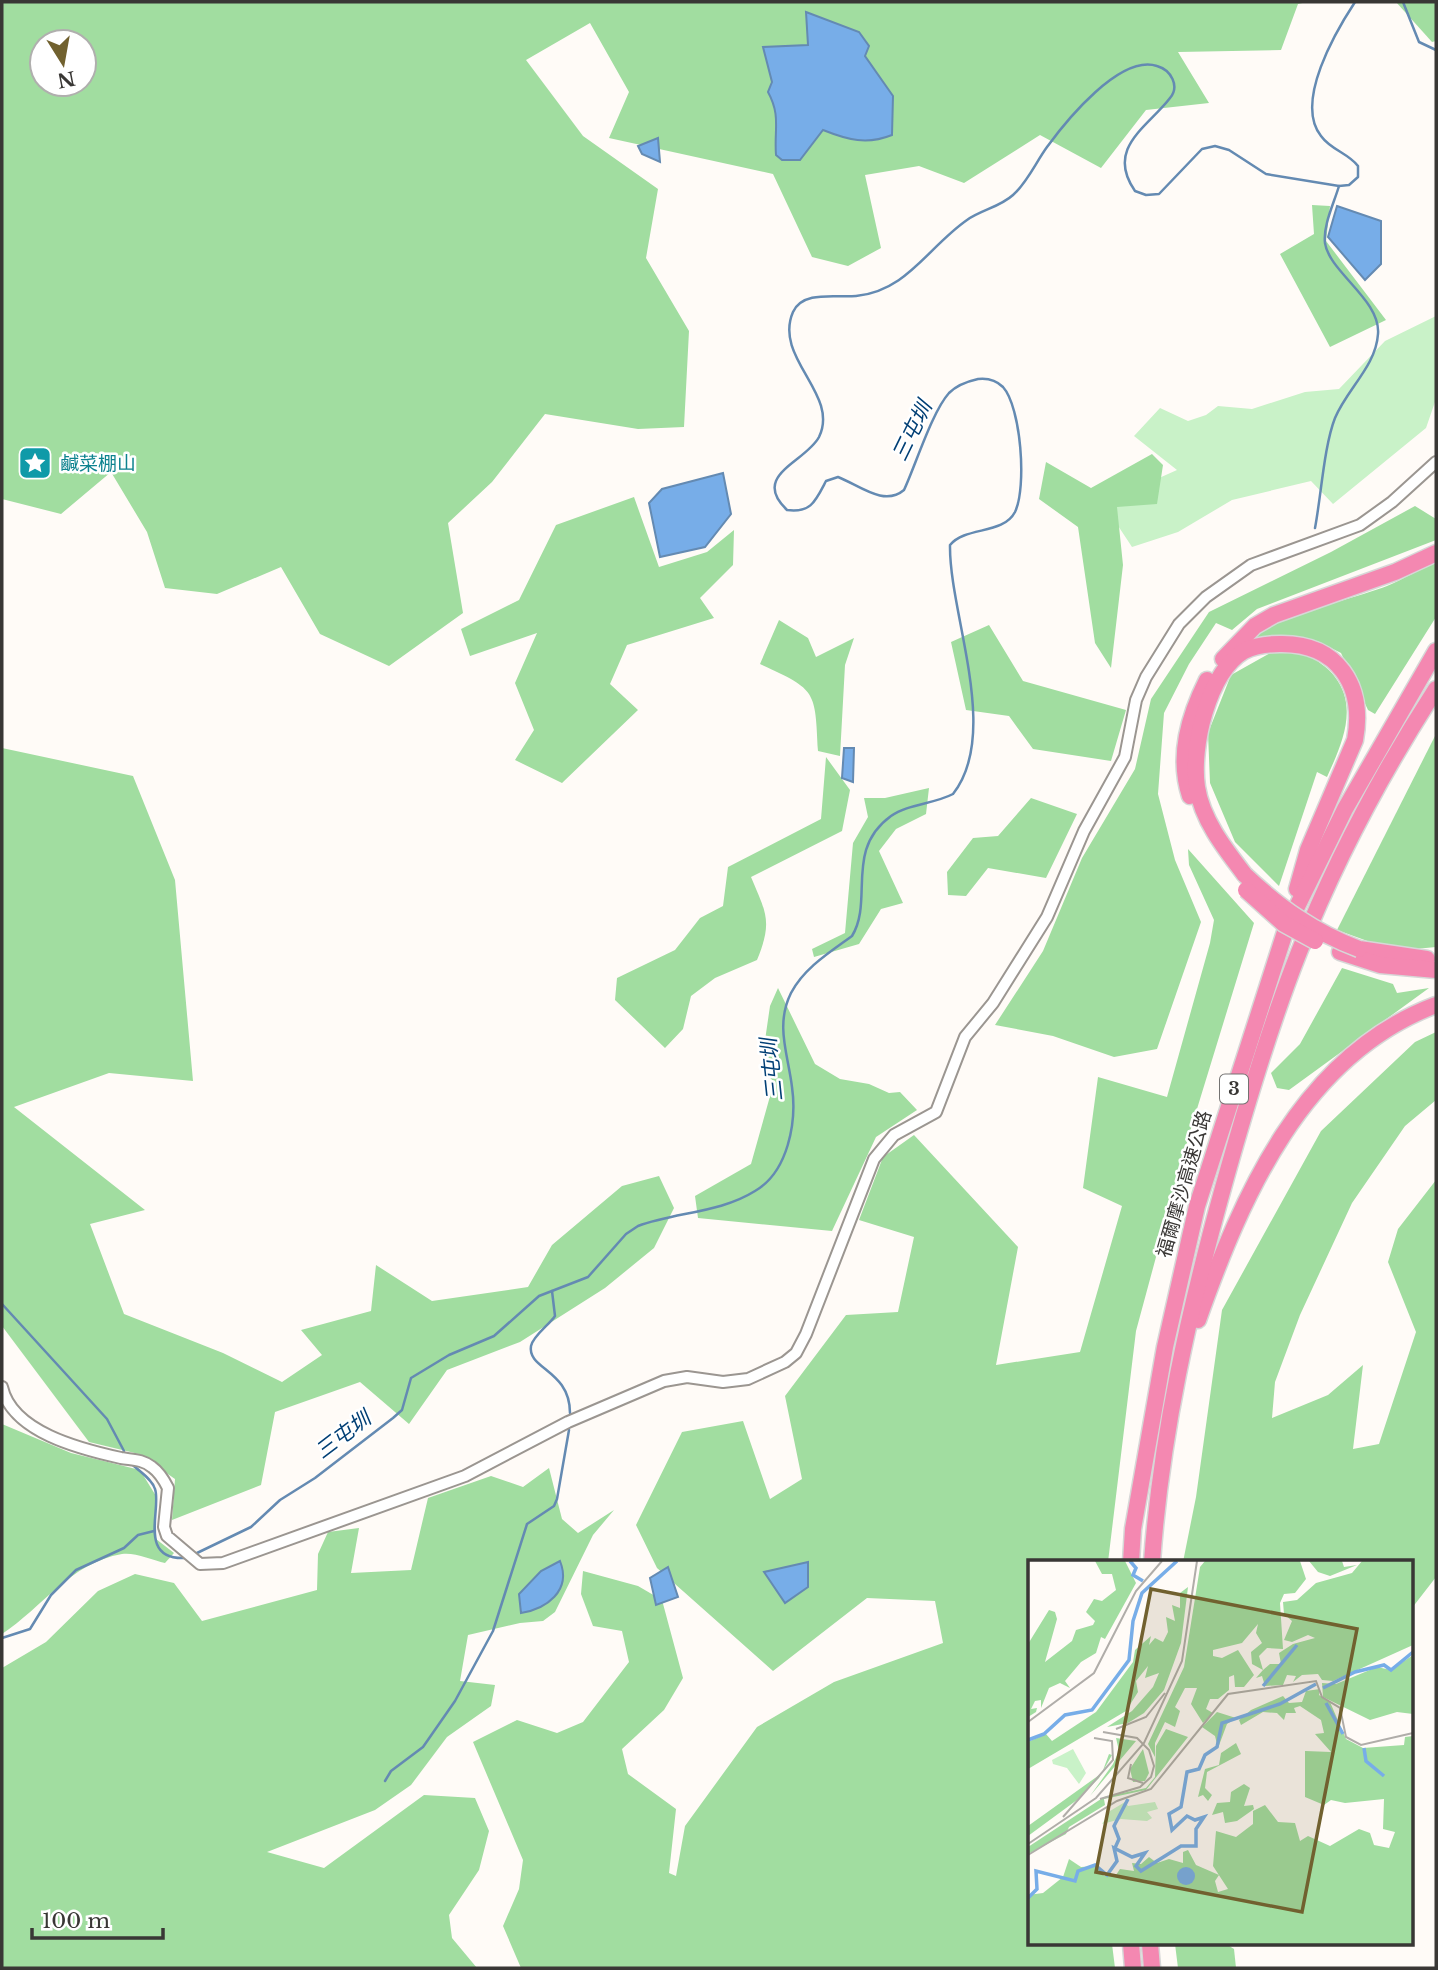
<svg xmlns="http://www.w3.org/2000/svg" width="1438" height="1970" font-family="'Libre Baskerville','Noto Sans TC',serif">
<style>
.green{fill:#c9f2c8}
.forest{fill:#a1dda0;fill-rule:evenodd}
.water{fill:#77ade8;stroke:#648ab2;stroke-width:2}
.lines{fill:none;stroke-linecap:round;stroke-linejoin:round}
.stream{stroke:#648ab2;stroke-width:2.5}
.tertiary-casing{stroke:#9b9691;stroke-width:14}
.motorway-casing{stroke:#d7d7d7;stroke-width:19}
.tertiary{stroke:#fff;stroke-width:10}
.motorway{stroke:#f488b1;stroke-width:16}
.motorway-bridge-casing{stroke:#d7d7d7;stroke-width:19;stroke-linecap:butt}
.motorway-bridge{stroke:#f488b1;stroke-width:16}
.labels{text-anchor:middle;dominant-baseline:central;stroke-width:5;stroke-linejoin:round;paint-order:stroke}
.shield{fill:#fff;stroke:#747372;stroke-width:2}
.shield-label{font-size:18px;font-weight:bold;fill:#393735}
.culture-label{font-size:19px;fill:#0d838f;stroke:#fff;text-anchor:start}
.street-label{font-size:19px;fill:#393735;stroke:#fff}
.water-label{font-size:21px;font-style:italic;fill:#013f75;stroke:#fff}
.inset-river{fill:none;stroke:#77ade8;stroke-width:3.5}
.inset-road{fill:none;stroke:#b0ada9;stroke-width:2}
.view{fill:#71612f;fill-opacity:0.15;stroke:#71612f;stroke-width:3.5}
.inset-edge{fill:none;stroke:#393735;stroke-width:3.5}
</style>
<rect width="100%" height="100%" fill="#fffbf7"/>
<path class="green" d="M1436,316V399L1426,428L1333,504L1311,481L1232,500L1178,532L1132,547L1103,503L1177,470L1134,436L1160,408L1188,421L1206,415L1218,406L1252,409L1305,392L1339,389L1385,341Z"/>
<g class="forest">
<path d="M2,2H1307L1298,4L1281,50L1178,52L1209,103L1146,110L1101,168L1040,135L964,183L919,166L865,175L881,248L848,266L812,257L773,174L609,138L629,92L590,23L526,60L583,136L658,189L646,258L689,331L684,427L638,429L545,414L492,482L448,523L463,613L389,666L320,634L281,567L217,594L165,588L147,532L111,472L61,514L2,499ZM42,42H84V84H42Z"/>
<path d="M1396,2H1436V41L1432,42Z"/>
<path d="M1312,205L1330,206L1326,241L1386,320L1330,347L1280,254L1314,234Z"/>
<path d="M1152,454L1163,465L1157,504L1117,507L1123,565L1111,668L1095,643L1078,527L1039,499L1046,462L1091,488Z"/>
<path d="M634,497L659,567L707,552L734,530L733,565L700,598L714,618L627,645L610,684L638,710L562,783L515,760L534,730L515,683L537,633L470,656L461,629L519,600L556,525Z"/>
<path d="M1415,506L1436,519V540L1257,609L1232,630L1216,623L1189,664L1164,713L1158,794L1175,860L1201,922L1157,1049L1114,1057L1053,1036L995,1025L1043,951L1082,858L1135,769L1151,699L1209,612L1331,552Z"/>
<path d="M1436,561V617L1375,714L1368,710L1341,653L1317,641H1250C1265,620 1359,597 1387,586C1404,579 1420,569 1436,561Z"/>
<path d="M779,620L808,638L816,657L854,638L845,665L840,756L818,751C815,690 817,690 760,664Z"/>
<path d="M989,625L1023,681L1126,710L1111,761L1033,749L1009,716L966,710L951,642Z"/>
<path d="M1272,652H1305C1314,659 1328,667 1335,677C1359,708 1341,746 1327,777L1317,772L1279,886L1235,842L1210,783L1208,733L1231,675Z"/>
<path d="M1436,734V947L1395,951L1337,930Z"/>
<path d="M2,748L133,776L175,880L193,1081L109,1073L14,1107L145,1210L90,1224L124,1314L223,1353L282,1382L322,1355L301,1330L371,1311L376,1265L432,1301L528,1287L552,1245L622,1186L659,1176L674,1208L654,1248L605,1288L520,1342L447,1370L409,1424L360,1382L275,1412L261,1485L172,1520L175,1479L139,1454L89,1442L2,1326Z"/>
<path d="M826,757L850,790L842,831L751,877C766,913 773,921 757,960L715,978L691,996L683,1029L665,1048L615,1000L617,978L675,950L700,918L723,906L728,867L821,819Z"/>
<path d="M929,788L926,814L896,829L879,851L903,903L881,909L859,944L814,957L812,949L845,933L853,843L868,817L864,798H885Z"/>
<path d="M1031,798L1077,814L1046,878L988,868L966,896L948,895L947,872L973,838L998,836Z"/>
<path d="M1188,849L1254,923L1189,1135L1136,1331L1108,1562H1030V1944H1112L1115,1968H521L503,1926L519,1889L523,1860L473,1742L517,1720L557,1733L583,1722L629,1662L622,1631L593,1626L581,1594L583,1571L638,1586L662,1600L683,1678L664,1710L622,1749L628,1774L676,1809L669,1873L676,1876L685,1826L757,1727L834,1682L943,1643L935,1601L867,1598L773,1671L657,1568L636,1525L682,1432L743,1421L770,1499L802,1479L785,1396L846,1315L898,1312L914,1237L859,1220L883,1157L914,1135L1018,1247L996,1365L1080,1352L1122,1206L1083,1188L1098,1077L1167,1097L1210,943L1214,920L1189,865Z"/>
<path d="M1342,968L1393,984L1397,993L1429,988L1289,1090L1277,1088L1271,1073L1300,1044Z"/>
<path d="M778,988L815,1064L840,1079L869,1084L889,1093L900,1092L917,1110L876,1137L832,1231L698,1218L695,1196L751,1164L774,1082L761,1068L770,1006Z"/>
<path d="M1436,1032V1100L1405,1126L1352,1203L1300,1315L1275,1382L1272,1418L1328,1395L1363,1365L1353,1449L1379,1444L1416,1332L1388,1262L1398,1229L1436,1180V1577L1412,1608V1562H1183L1196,1497L1222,1310L1321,1131L1415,1042Z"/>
<path d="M2,1424L71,1453L140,1470L156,1496V1539L174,1553L165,1563C153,1560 134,1552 122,1554C70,1563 43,1607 2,1634Z"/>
<path d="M549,1468L562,1519L578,1533L614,1510L593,1535L555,1612L543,1621L520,1623L468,1635L460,1681L495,1685L491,1706L447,1737L411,1785L375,1810L267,1852L324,1868L424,1795L475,1798L489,1831L479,1870L449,1915L452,1938L477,1968H2V1668L46,1642L98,1591L135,1574L174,1583L202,1621L317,1590L318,1554L328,1532L359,1528L351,1573L411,1570L428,1498L491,1476L523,1487Z"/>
<path d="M1175,1944H1226L1234,1949L1236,1968H1178Z"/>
</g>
<g class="water">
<path d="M806,12L859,32L869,46L865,56L893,96L892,135C867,145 848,140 823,130L800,160H782L776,155C774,129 781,116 768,92L772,82L763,47L808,45Z"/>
<path d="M658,138L660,162L642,154L638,146Z"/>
<path d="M1337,206L1381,221V264L1365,280L1328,237Z"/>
<path d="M723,473L731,514L705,547L660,557L649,503L662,489Z"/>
<path d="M844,748H854L853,782L842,778Z"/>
<path d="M560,1561C572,1591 546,1609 521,1613L519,1594L541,1571Z"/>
<path d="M808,1562V1587L785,1603L764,1572Z"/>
<path d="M668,1567L678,1597L656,1605L650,1578Z"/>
</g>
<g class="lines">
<g class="stream">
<path d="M1403,2L1419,42L1436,50"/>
<path d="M1315,528C1321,497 1324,446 1335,418C1347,389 1376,366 1378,334C1381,300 1329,272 1325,243C1323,225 1334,203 1339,186"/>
<path d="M552,1291L555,1316C549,1325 533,1336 531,1346C527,1369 570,1370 570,1413"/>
<path d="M2,1304L107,1419L124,1451"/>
<path d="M133,1465C140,1472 152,1479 155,1489C162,1508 137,1560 185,1558"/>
<path d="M197,1553L251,1527L280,1500L315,1478L393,1418L402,1410L411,1378L449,1355L494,1336L539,1296L588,1277L626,1234L638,1226C676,1212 720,1213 755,1191C788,1172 797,1122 792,1087C788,1054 775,1025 791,993C804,968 830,952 852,936C874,900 844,850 891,816C908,804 934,804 953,794C1001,733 949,614 950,545C966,526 1003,535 1015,512C1027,487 1021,407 1003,387C996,380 987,378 978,379C969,381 956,386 949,393C932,412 916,464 904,490C884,507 859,485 838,477L826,481C815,502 811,513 787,510C750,475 806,462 819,437C840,394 773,358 793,312C803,290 836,298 856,296C907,291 928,247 967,220C981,210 1000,207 1013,195C1027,183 1036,162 1047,147C1066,121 1120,54 1157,66C1171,70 1180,86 1170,98C1148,127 1105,148 1135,191L1146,195L1159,194L1202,149L1215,146L1229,150L1266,174L1339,186L1349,185L1358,177V166C1348,153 1331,150 1321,136C1294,102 1336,31 1355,2"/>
<path d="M2,1638L30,1629L51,1595L76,1570L124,1548L138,1535L154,1531"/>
<path d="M385,1781L391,1771L423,1747L455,1701L493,1631L527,1524L554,1506L557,1499L569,1430"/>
</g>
<defs>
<path id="tertiary" d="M2,1387C12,1432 80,1449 121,1458C132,1460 142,1459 152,1467C159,1472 164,1480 168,1488L164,1527L167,1536L200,1564L223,1563L465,1476L568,1422L664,1381L687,1377L723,1382L748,1379L785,1362L796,1353L806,1334L874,1159L894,1135L936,1112L965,1037L993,1003L1047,917L1084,831L1125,757L1136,700L1146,677L1179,624L1206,597L1251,565L1360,525L1392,502L1436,462"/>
<g id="motorway">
<path d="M1223,659L1255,626L1274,615L1395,572L1436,553"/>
<path d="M1190,796C1177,756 1189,716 1207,680"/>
<path d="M1245,875C1225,849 1202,820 1197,787C1191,747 1208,673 1244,651C1256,645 1267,644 1280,644C1338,643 1365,686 1355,740L1308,850L1297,889"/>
<path d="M1359,949L1427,959"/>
<path d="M1340,952L1380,965L1436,970"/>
<path d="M1198,1320C1242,1196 1302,1055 1436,1005"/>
<path d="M1131,1562L1133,1529L1165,1347L1197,1206L1286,929L1345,809L1436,651"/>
<path d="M1152,1562C1161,1435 1189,1311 1223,1188C1245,1109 1269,1028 1299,952C1335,861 1383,771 1436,689"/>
<path d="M1131,1944L1133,1968"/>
<path d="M1150,1944L1152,1968"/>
</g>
</defs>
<use href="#tertiary" class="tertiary-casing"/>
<use href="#motorway" class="motorway-casing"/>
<use href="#tertiary" class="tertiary"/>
<use href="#motorway" class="motorway"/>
<defs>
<g id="motorway-bridge">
<path d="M1245,875C1280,908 1314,932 1359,949"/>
<path d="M1246,890L1284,924L1315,941"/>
</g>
</defs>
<use href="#motorway-bridge" class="motorway-bridge-casing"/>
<use href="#motorway-bridge" class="motorway-bridge"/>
</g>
<defs>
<symbol id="sight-square" viewBox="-11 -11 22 22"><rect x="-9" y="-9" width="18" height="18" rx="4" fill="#0f9aa8" stroke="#fff"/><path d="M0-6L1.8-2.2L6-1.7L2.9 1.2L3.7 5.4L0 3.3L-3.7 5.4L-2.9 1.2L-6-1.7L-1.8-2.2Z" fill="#fff"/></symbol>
</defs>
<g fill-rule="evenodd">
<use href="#sight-square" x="16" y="444" width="38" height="38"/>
</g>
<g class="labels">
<rect class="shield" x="1220" y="1074.5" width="28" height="29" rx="5"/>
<g class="shield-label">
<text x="1234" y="1089">3</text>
</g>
<g class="culture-label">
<text x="60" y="463">鹹菜棚山</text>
</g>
<g class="street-label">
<text transform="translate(1184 1184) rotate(-74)">福爾摩沙高速公路</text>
</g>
<g class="water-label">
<text transform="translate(912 431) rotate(-64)">三屯圳</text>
<text transform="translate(772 1070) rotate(-96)">三屯圳</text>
<text transform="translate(343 1435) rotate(-37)">三屯圳</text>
</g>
</g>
<g transform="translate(1028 1560)">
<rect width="385" height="385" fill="#fffbf7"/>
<path d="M45,189L58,213L51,224L39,208L25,204L24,200ZM97,242L100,246L127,242L130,249L119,252L124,258L119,261L93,259L74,264L82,251Z" fill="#c9f2c8"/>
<path d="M67,1H97L108,23L77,79L73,77L68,93L53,102L37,121L42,128L32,123L21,128L13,148V140L7,141L3,149L9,148L8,152L0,157V84L21,50L27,52L29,59L17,102L44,81L48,70L65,65L67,61L58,52L66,39L74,41L88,30L84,14H74ZM177,1H272L278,19L267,33L256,34L252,43L255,89L239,88L231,96L235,110L242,104H253L251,93L265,84L287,78L280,75L264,82L256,80L264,61L256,54L255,42L269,40L288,23L324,13L334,1H385V85L305,121L294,120L290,114L274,115L265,122L268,116L259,115L255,125L237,126L234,116L228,118L235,110L224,104L223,92L234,83L228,73L230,64L214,83L185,90V96L194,98L210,90L226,115L216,127H207L206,115L201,117V130L190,139H182L178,149L185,153L175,163L163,144L169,128H157L147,147L152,151L147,167L137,162L127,183V197L120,184L156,107L172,7ZM281,1H314L316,7L329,5L302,16L290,12ZM160,27L153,83L136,130L116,153L100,163L79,167L104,151L125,127L131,113L117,118L120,106L108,121L110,132L98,151L0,209V182L18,174L24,181L68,152L105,102L107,90L123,76L121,85L127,78L135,82L140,72L138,57L147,61L144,45L152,48V33ZM385,95V154L369,152L342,160L295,137L294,123L308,124L349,107L363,110ZM292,129L291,135L302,142L318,179L335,188L376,185L377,177L385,176V384H0V335L15,333L35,317L41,299L53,307L70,306L76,316L88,315L92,309L106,311L104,303L113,304L121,297L129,303L141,299L155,303V292L160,290L168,305L191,315L187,321L190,332L200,329L185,306L188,271L208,277L225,264V251L237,245L250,262L267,263L272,281L280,276L302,286L331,269L342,273L346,285L361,288L367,272L355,269L356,239L317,243L303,240L296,245L277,237V191L303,192L287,174L296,173L293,160L272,146L266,148L268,153H258L256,160L249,153L235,152L213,165L211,160L223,150L255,136L261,143L274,142L278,131ZM189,152L208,158L199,164L190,188L187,176L174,167ZM138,169L160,177L118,230L76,239L77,245L41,267L38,274L0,294V287L76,237L118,228L127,217L128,186ZM88,178L108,181L62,236L85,204L91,191ZM208,183L213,194L179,212L177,228L184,235L180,241L175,235L170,237L177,209L191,205L193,193ZM115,189L121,213L117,221L105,222L102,209ZM81,194L84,195L71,218L49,240L0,276V266L74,213ZM216,224L222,228L216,246L225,245L226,249L209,261L197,263L195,252L184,255L189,243L202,242L203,232Z" fill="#a1dda0"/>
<path d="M149 316a9 9 0 1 1 18 0a9 9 0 1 1-18 0Z" fill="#77ade8"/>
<path class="inset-river" d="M102,1L108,8L105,15L115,21M235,126L269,85M295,128L327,112L356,105L363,110L385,92M298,143L315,174M0,180L16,174L37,155L64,150L101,100L105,61L114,33L149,1M336,188L338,201L356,216M87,288L91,279L86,266L100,239M0,338L9,329L8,311L47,321L50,311L67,305L79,315L89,301L86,288L104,297L117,293L108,306L113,311L153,286H168V269L176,257L167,260L159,256L144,270L141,254L153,247L159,212L171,209L177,195L189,187L194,163L252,144L288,124"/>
<path class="inset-road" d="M0,162L66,113L108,31L134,1M88,169L118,157L137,133M103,204L100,218L115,223M72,239L112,227L123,217L126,206L121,190L109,178L75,172M35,257L85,200L84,181L66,178M0,284L68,238L116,183L154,101L169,1M0,295L89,241L123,229L200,134L288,121L294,137L312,148L318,177L333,185L385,173"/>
<path class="view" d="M123,29L329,69L274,352L68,312Z"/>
<rect width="385" height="385" class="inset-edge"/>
</g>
<rect width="1438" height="1970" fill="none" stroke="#393735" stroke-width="7"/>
<g transform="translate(63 63) rotate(169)"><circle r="33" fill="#ffffff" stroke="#b0afae" stroke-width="2"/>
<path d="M0-5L12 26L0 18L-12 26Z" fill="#71612f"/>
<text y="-10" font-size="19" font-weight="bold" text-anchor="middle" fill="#393735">N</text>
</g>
<path d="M32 1928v10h131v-10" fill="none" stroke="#393735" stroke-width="3.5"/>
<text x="42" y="1928" font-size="21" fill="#393735" stroke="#ffffff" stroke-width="5" paint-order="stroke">100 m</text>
</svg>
